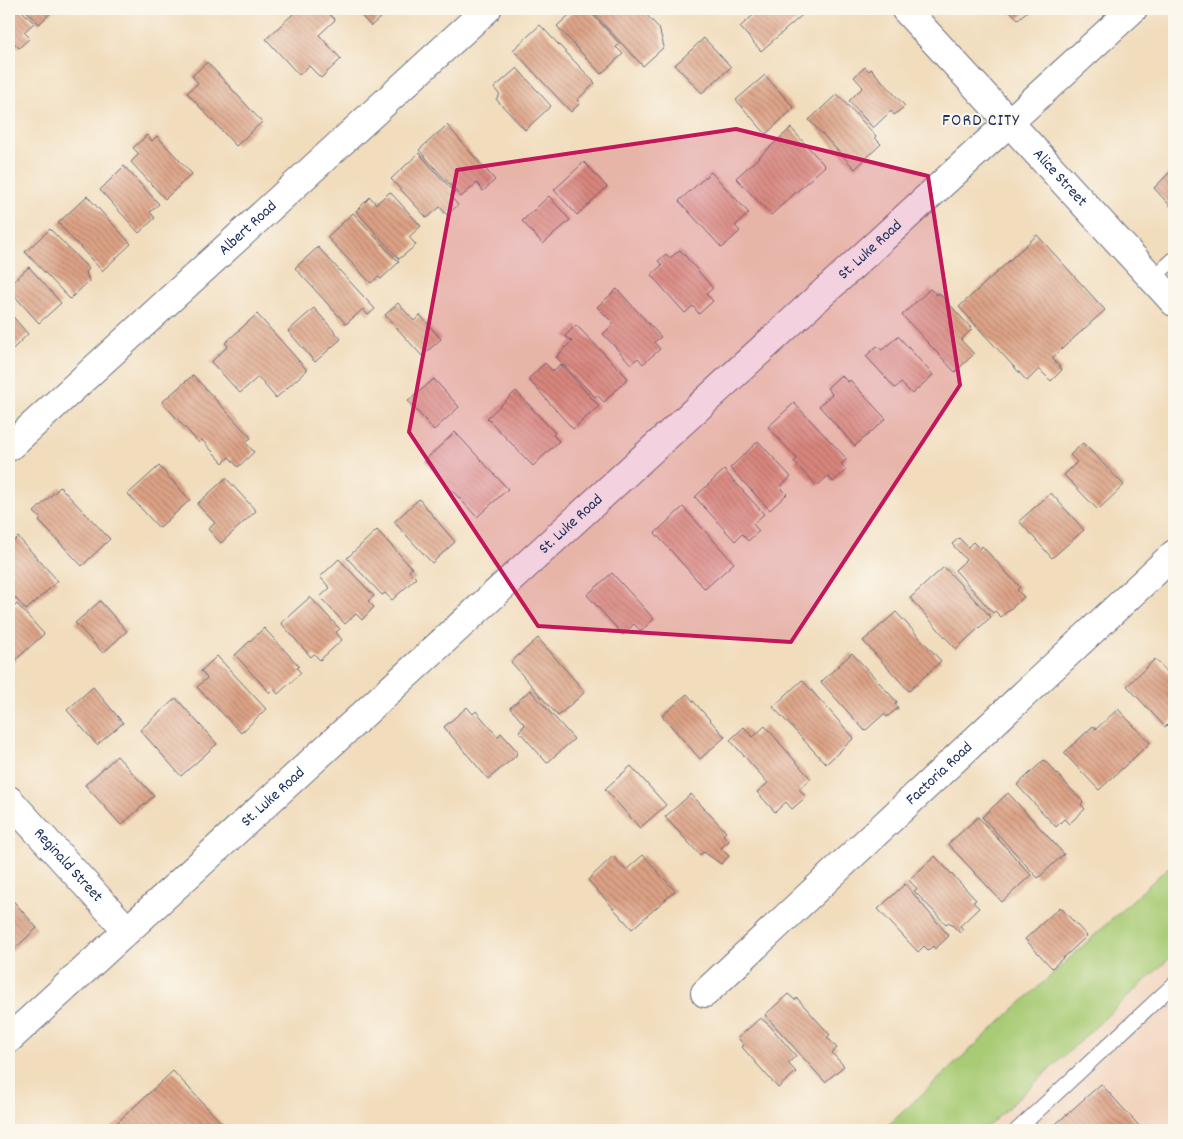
<svg xmlns="http://www.w3.org/2000/svg" width="1183" height="1139" font-family="Dekko,sans-serif">
<style>
.built{fill:#f2d4be}
.grass{fill:#a8cb75;stroke:#627d6a}
.building{fill:url(#building-back-hatch)}
.lines{fill:none;stroke-linecap:round;stroke-linejoin:round}
.lane-casing{stroke:#666c7f;stroke-width:16}
.street-casing{stroke:#666c7f;stroke-width:30}
.lane{stroke:#fff;stroke-width:14}
.street{stroke:#fff;stroke-width:28}
.marked{fill:#c2185b;fill-opacity:0.2;stroke:#c2185b;stroke-width:4;stroke-linejoin:round}
.labels{text-anchor:middle;dominant-baseline:central;stroke-width:4;stroke-linejoin:round;paint-order:stroke}
.street-label{font-size:16px;fill:#1b2f5e;stroke:#fbf7ec}
.neighbourhood-label{font-size:18px;letter-spacing:1px;fill:#1b2f5e;stroke:#fbf7ec}
</style>
<defs>
<pattern id="building-back-hatch" width="6" height="6" patternUnits="userSpaceOnUse" patternTransform="scale(1.25)"><rect width="6" height="6" fill="#dda285"/><path d="M-1 5l2 2M0 0l6 6M5-1l2 2" fill="none" stroke="#b28470"/></pattern>
</defs>
<rect width="100%" height="100%" fill="#fbf7ec"/>
<filter id="ink" filterUnits="userSpaceOnUse"><feTurbulence type="fractalNoise" baseFrequency=".02" numOctaves="2"/><feDisplacementMap in="SourceGraphic" scale="10" xChannelSelector="R" yChannelSelector="G"/><feConvolveMatrix kernelMatrix="1 2 1 2 8 2 1 2 1" color-interpolation-filters="sRGB"/></filter>
<filter id="wash" filterUnits="userSpaceOnUse"><feTurbulence type="fractalNoise" baseFrequency=".0096" numOctaves="4" result="noise"/><feDisplacementMap in="SourceGraphic" scale="20" xChannelSelector="R" yChannelSelector="G"/><feGaussianBlur stdDeviation="1.12" result="paint"/><feColorMatrix in="noise" values="0 0 0 0 0 0 0 0 0 0 0 0 0 0 0 0 0 1.4 0 .05"/><feComposite in="paint" operator="in"/></filter>
<g filter="url(#wash)">
<rect width="100%" height="100%" fill="#f1dcbc"/>
<path class="built" d="M1174,862V1130H883Z"/>
<path class="grass" d="M1174,862V954L984,1130H883Z"/>
<g id="blocks">
<g class="building">
<path d="M9,9H20L34,23L24,32L30,38L19,48L12,41L9,45Z"/>
<path d="M25,9H55L39,24Z"/>
<path d="M290,9H325L335,20L319,35L341,59L321,78L309,66L299,75L266,39L294,13Z"/>
<path d="M355,9H390L371,26Z"/>
<path d="M576,9H587L620,44L616,47L623,54L601,74L557,26Z"/>
<path d="M589,9H641L659,28L664,47L643,66Z"/>
<path d="M760,9H809L761,51L740,27Z"/>
<path d="M1008,9H1030L1018,19Z"/>
<path d="M540,25L595,83L577,100L580,103L571,112L513,50Z"/>
<path d="M704,38L731,67L702,93L675,65Z"/>
<path d="M207,62L262,122L236,146L187,93L198,83L192,76Z"/>
<path d="M865,67L869,71L871,69L905,106L894,115L891,111L873,128L849,101L863,87L854,77Z"/>
<path d="M517,68L551,106L525,130L496,99L500,95L494,88Z"/>
<path d="M765,75L794,108L766,134L736,100Z"/>
<path d="M837,94L876,136L875,138L881,144L855,169L809,120Z"/>
<path d="M447,125L495,180L483,191L477,183L461,197L419,150Z"/>
<path d="M791,128L825,166L771,215L736,178Z"/>
<path d="M147,135L152,141L157,136L192,174L165,199L131,162L139,154L133,148Z"/>
<path d="M419,153L455,193L451,197L458,205L447,215L440,207L427,218L391,179Z"/>
<path d="M584,162L607,187L577,215L554,190Z"/>
<path d="M124,166L159,204L150,212L155,218L139,233L100,190Z"/>
<path d="M1174,168V210L1154,188Z"/>
<path d="M711,172L749,213L735,226L740,231L722,248L679,201Z"/>
<path d="M390,192L421,226L409,237L416,245L399,259L356,211L370,197L376,204Z"/>
<path d="M87,196L131,244L102,271L58,223Z"/>
<path d="M549,196L570,220L543,244L522,221Z"/>
<path d="M353,213L399,262L381,279L378,277L371,283L327,237Z"/>
<path d="M50,229L89,269L86,272L89,281L70,299L25,252Z"/>
<path d="M1037,235L1105,310L1052,358L1062,370L1051,381L1039,369L1027,381L959,307Z"/>
<path d="M318,247L375,309L368,315L363,309L346,324L295,268Z"/>
<path d="M680,250L713,288L706,294L713,301L699,314L693,306L685,313L651,275L662,265L658,261L666,254L670,258Z"/>
<path d="M29,267L61,303L39,323L9,290V285Z"/>
<path d="M617,289L661,337L654,342L660,349L643,364L638,358L631,364L603,334L614,324L597,307Z"/>
<path d="M930,289L937,295L939,293L972,329L961,340L974,354L955,372L902,315Z"/>
<path d="M398,303L414,321L420,315L441,339L422,356L385,315Z"/>
<path d="M314,308L341,339L315,362L288,331Z"/>
<path d="M9,312L28,334L10,352L9,351Z"/>
<path d="M257,314L307,370L276,398L258,377L240,393L211,362L228,346L225,343Z"/>
<path d="M576,325L628,378L604,402L597,395L595,397L556,357L572,341L565,336Z"/>
<path d="M898,336L933,375L912,394L901,383L895,388L866,356L877,346L882,350Z"/>
<path d="M545,363L553,371L561,364L599,406L573,429L528,379Z"/>
<path d="M193,375L251,438L245,442L254,452L238,467L229,457L223,463L202,440L199,443L162,402Z"/>
<path d="M841,375L848,382L850,380L886,419L855,446L819,406L832,394L827,388Z"/>
<path d="M434,379L459,407L434,430L408,401Z"/>
<path d="M516,391L555,433L553,435L559,441L533,466L487,418Z"/>
<path d="M794,403L847,459L841,464L846,470L833,482L828,476L817,486L794,462L797,459L768,427Z"/>
<path d="M455,432L508,489L477,517L424,461Z"/>
<path d="M758,441L791,477L780,487L787,494L770,510L730,468Z"/>
<path d="M1083,443L1124,485L1098,510L1064,475L1077,462L1070,455Z"/>
<path d="M159,466L190,500L159,528L128,494Z"/>
<path d="M724,470L764,514L753,524L759,531L748,541L742,534L735,541L695,497Z"/>
<path d="M226,478L256,511L221,543L208,529L215,523L197,504Z"/>
<path d="M60,487L110,539L82,566L39,521L41,519L34,512Z"/>
<path d="M1051,493L1084,530L1052,558L1019,521Z"/>
<path d="M419,499L455,542L432,563L394,522Z"/>
<path d="M683,507L734,563L705,589L655,533Z"/>
<path d="M377,530L412,568L409,571L416,578L392,600L385,593L382,595L347,558Z"/>
<path d="M18,537L58,581L26,610L9,591V546Z"/>
<path d="M959,538L968,547L973,542L980,549L982,546L1020,587L1017,590L1024,597L1001,617L995,611L993,613L955,570L966,560L952,544Z"/>
<path d="M339,559L374,596L368,601L374,607L362,620L356,614L345,624L320,597L330,588L320,577Z"/>
<path d="M944,567L991,617L956,649L910,598Z"/>
<path d="M612,573L654,619L641,631L634,624L623,635L587,595Z"/>
<path d="M310,597L340,629L336,632L342,640L320,660L314,654L311,657L281,623Z"/>
<path d="M100,601L127,631L103,653L75,623Z"/>
<path d="M17,604L44,634L9,666V612Z"/>
<path d="M896,612L941,661L909,691L863,641Z"/>
<path d="M264,628L299,666L297,668L301,673L278,694L274,689L270,693L235,655Z"/>
<path d="M538,638L585,692L558,716L511,662Z"/>
<path d="M852,653L897,702L895,704L898,708L887,717L884,714L865,731L821,682Z"/>
<path d="M217,656L266,709L241,733L197,687L207,678L201,671Z"/>
<path d="M1155,659L1174,679V718L1165,727L1127,686Z"/>
<path d="M802,680L854,738L826,764L773,707Z"/>
<path d="M93,687L123,723L97,745L67,710Z"/>
<path d="M530,690L574,739L547,763L519,731L525,725L510,708Z"/>
<path d="M687,694L725,737L700,759L662,716Z"/>
<path d="M176,698L217,744L181,776L140,730Z"/>
<path d="M467,707L473,714L476,711L498,737L501,733L517,751L516,756L488,779L444,727Z"/>
<path d="M1118,709L1150,743L1099,790L1064,753L1093,726L1096,729Z"/>
<path d="M765,726L811,779L799,789L806,797L792,809L786,802L775,812L757,792L768,783L730,740L744,727L753,737Z"/>
<path d="M117,756L154,796L121,825L85,785Z"/>
<path d="M1044,760L1083,802L1081,804L1085,809L1069,824L1064,819L1056,827L1017,785Z"/>
<path d="M631,766L666,805L640,828L605,789Z"/>
<path d="M1008,793L1064,854L1038,878L982,817Z"/>
<path d="M691,794L726,832L723,835L729,841L721,848L729,856L721,864L704,852L700,855L665,817Z"/>
<path d="M978,817L1031,875L1002,902L948,844Z"/>
<path d="M643,855L675,891L632,929L588,880L613,856L626,870Z"/>
<path d="M935,856L976,900L973,902L979,908L960,926L963,929L960,933L949,922L946,924L914,891L917,889L909,880Z"/>
<path d="M905,884L949,936L935,949L933,946L928,950L924,946L918,952L878,909Z"/>
<path d="M9,896L37,928L9,954Z"/>
<path d="M1060,907L1087,936L1052,968L1025,939Z"/>
<path d="M788,994L795,1000L797,998L830,1035L827,1037L837,1048L832,1053L844,1066L825,1082L765,1015Z"/>
<path d="M760,1018L769,1025L796,1056L788,1063L796,1072L778,1088L742,1047L744,1045L738,1038Z"/>
<path d="M173,1071L228,1130H109Z"/>
<path d="M1101,1084L1143,1130H1049Z"/>
<path d="M1033,1123L1040,1130H1025Z"/>
</g>
</g>
</g>
<g filter="url(#ink)">
<use href="#blocks" fill-opacity="0" stroke="#666c7f" stroke-width="1"/>
<g class="lines">
<defs>
<g id="lane">
<path d="M1152,279L1174,259"/>
<path d="M1017,1130L1174,984"/>
</g>
<g id="street">
<path id="s1" d="M905,9L1174,302"/>
<path id="s2" d="M9,447L487,9"/>
<path id="s3" d="M9,800L127,930"/>
<path id="s4" d="M705,993L1174,554"/>
<path id="s5" d="M9,1039L1133,9"/>
</g>
</defs>
<use href="#lane" class="lane-casing"/>
<use href="#street" class="street-casing"/>
<use href="#lane" class="lane"/>
<use href="#street" class="street"/>
</g>
</g>
<path class="marked" d="M736,129L928,176L960,385L791,642L538,626L409,432L457,170Z"/>
<g class="labels">
<g class="street-label">
<text stroke="none"><textPath href="#s1" startOffset="229">Alice Street</textPath></text>
<text stroke="none"><textPath href="#s2" startOffset="324">Albert Road</textPath></text>
<text stroke="none"><textPath href="#s5" startOffset="1168">St. Luke Road</textPath></text>
<text stroke="none"><textPath href="#s5" startOffset="762">St. Luke Road</textPath></text>
<text stroke="none"><textPath href="#s4" startOffset="321">Factoria Road</textPath></text>
<text stroke="none"><textPath href="#s5" startOffset="358">St. Luke Road</textPath></text>
<text stroke="none"><textPath href="#s3" startOffset="88">Reginald Street</textPath></text>
</g>
<g class="neighbourhood-label">
<text x="981" y="121">FORD CITY</text>
</g>
</g>
<rect width="1183" height="1139" fill="none" stroke="#fbf7ec" stroke-width="30"/>
</svg>
